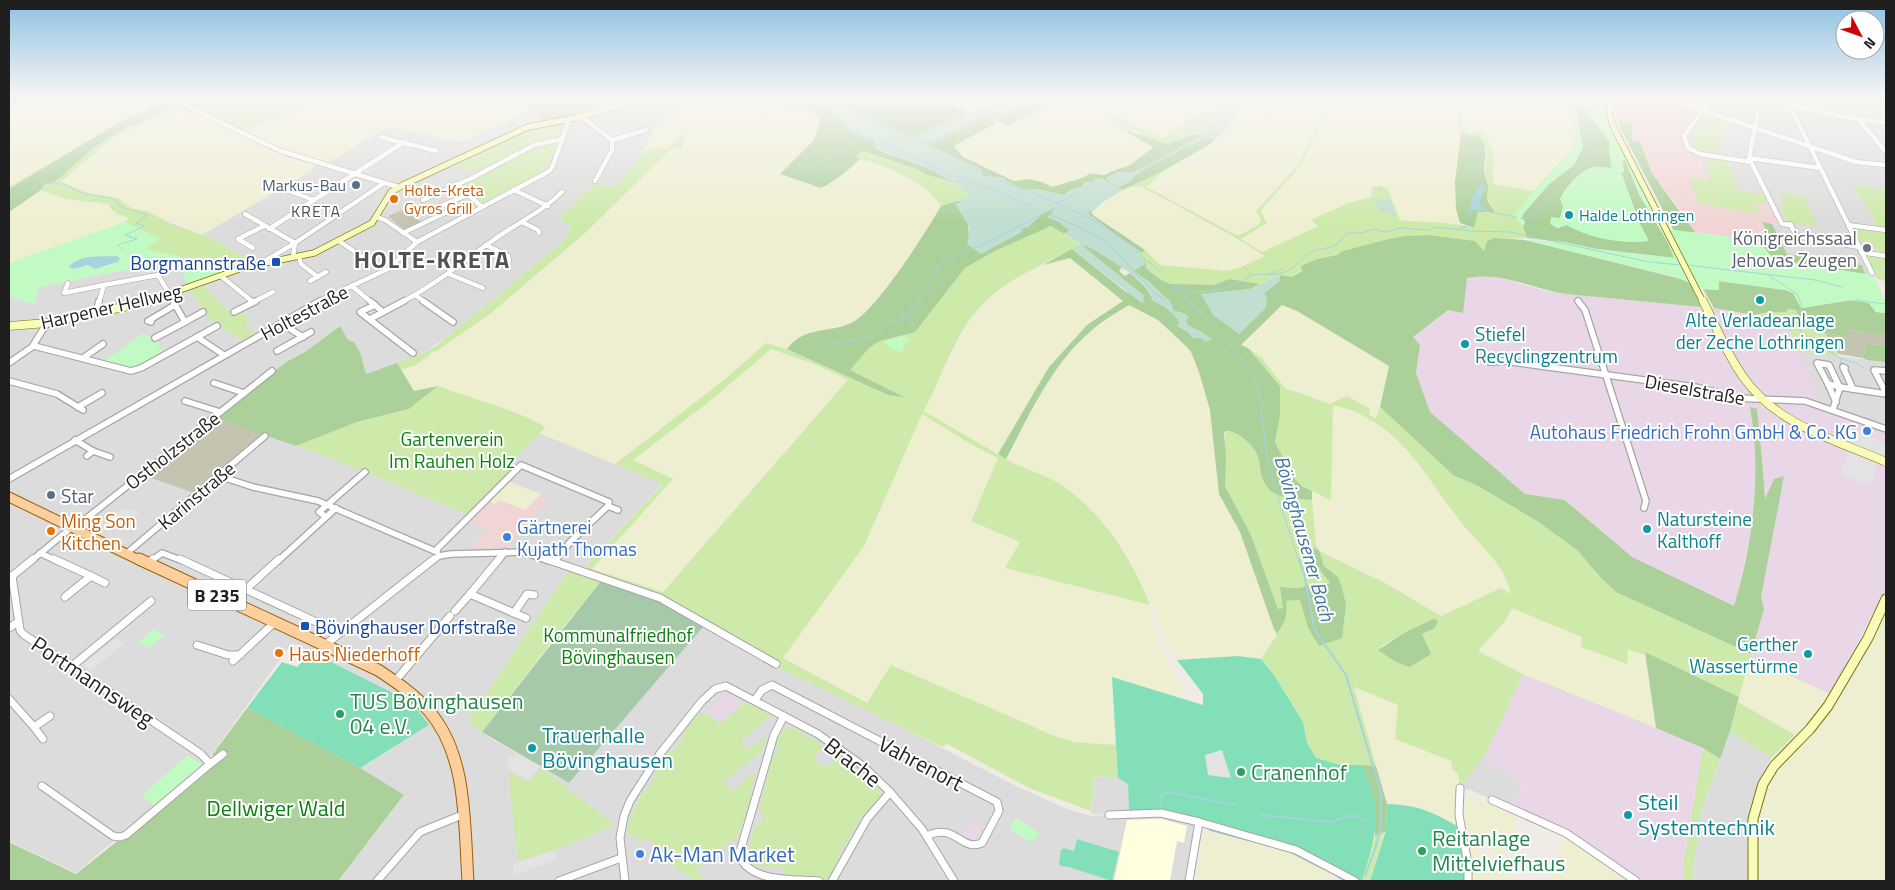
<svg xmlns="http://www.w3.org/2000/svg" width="1895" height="890" font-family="'Titillium Web',sans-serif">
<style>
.residential{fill:#dddcdc}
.commercial{fill:#f1d5d5}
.industrial{fill:#e9d7e7}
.education{fill:#fffedf}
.construction{fill:#c5c4b1}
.farmland{fill:#eeefd1}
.grass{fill:#cdeaab;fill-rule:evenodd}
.forest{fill:#acd09a}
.wetland{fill:#c2ded0}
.cemetery{fill:#a6c9aa}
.park{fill:#c2fac4;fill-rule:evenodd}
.pitch{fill:#83dfb8}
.parking{fill:#e3e3e3}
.water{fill:#a5d4de}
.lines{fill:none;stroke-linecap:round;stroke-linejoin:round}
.stream-far1{stroke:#a5d4de;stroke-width:1}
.stream{stroke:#a5d4de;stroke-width:2}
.street-far2-casing{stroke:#a6a6a6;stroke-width:5.5}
.street-far1-casing{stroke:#a6a6a6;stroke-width:8}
.street-casing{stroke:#a6a6a6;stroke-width:9}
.secondary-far2-casing{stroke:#717804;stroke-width:7}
.secondary-far1-casing{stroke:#717804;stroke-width:9}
.secondary-casing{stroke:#717804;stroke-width:11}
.primary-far1-casing{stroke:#9a6000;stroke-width:11}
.primary-casing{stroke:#9a6000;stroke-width:13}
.highway-casing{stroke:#dc246b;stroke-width:2}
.street-far2{stroke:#fff;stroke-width:4.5}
.street-far1{stroke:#fff;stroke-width:5.5}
.street{stroke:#fff;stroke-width:7}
.secondary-far2{stroke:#fafab9;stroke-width:5.5}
.secondary-far1{stroke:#fafab9;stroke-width:8}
.secondary{stroke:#fafab9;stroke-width:9}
.primary-far1{stroke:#fccf9e;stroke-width:9}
.primary{stroke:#fccf9e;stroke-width:11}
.highway{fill:#e88da2;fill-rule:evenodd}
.service-dot{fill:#5c6f8a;stroke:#fff;stroke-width:2}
.food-dot{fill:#e8710a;stroke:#fff;stroke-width:2}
.culture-dot{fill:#0f9aa8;stroke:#fff;stroke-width:2}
.worship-dot{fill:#6b7280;stroke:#fff;stroke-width:2}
.transit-dot{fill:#1a4fb4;stroke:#fff;stroke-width:2}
.shop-dot{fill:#3f7fe0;stroke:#fff;stroke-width:2}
.leisure-dot{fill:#2e9e5b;stroke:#fff;stroke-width:2}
.labels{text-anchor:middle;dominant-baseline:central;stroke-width:4;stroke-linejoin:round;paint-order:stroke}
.far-service-label{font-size:16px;fill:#4e5e75;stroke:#fff;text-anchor:end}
.far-food-label{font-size:16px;fill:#c56008;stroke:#fff;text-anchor:start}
.far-neighbourhood-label{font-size:16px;letter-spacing:1px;fill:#525252;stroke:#fff}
.far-culture-label{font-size:16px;fill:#0d838f;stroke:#fff;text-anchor:start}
.shield{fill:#fff;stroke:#626262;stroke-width:1}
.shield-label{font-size:18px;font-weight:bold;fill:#1f1f1f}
.worship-label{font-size:19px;fill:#5b616d;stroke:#fff;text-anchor:end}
.transit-label{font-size:19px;fill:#164399;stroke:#fff;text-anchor:end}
.street-label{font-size:19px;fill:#1f1f1f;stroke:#fff}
.culture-label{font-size:19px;fill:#0d838f;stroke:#fff;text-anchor:start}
.shop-label{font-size:19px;fill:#366cbe;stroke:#fff;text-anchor:end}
.park-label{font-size:19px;fill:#0b800f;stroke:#fff}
.service-label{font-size:19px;fill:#4e5e75;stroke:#fff;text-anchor:start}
.food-label{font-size:19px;fill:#c56008;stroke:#fff;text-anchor:start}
.water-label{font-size:20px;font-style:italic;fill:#4477a0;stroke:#fff}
.near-street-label{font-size:22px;fill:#1f1f1f;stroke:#fff}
.near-leisure-label{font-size:22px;fill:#27864d;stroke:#fff;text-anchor:start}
.near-culture-label{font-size:22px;fill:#0d838f;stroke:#fff;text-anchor:start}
.near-park-label{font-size:22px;fill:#0b800f;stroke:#fff}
.near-shop-label{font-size:22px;fill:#366cbe;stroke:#fff;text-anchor:start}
.district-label{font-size:24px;font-weight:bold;letter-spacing:1px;fill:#525252;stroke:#fff}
</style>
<rect width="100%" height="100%" fill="#f0ece5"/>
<g class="residential">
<path d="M612,99H657L680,110L655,126L637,162L614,187L596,183L559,218L571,225L565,240L452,334L420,355L366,374L360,352L348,340L339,326L305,352L286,362L144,475L264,434L350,464L378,478L508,466L539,433L663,483L584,568L569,570L468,721L490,738L569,783L703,627L740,649L856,704L1018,787L1065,808L1090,816L1161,813L1199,822L1189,881H338L404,796L360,768L429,725L419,712L405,699L292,643L204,765L76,873L9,841V296L34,304L39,287L175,260L182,270L231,269L145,249L174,224L202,235L312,170L310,169L316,165L327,163L389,126L460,142L522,115L526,105L529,104H532L530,108L539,115L540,119L564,118Z"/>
<path d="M1707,99H1886V281L1865,274L1862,265L1787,254L1772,224L1779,225L1778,224L1711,186L1698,155L1686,153L1682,135Z"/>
<path d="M1798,351L1886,362V427L1820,402Z"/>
<path d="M1730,731L1771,758L1759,780L1749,813L1747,835L1748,881H1692L1701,812Z"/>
<path d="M1482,757L1522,784L1510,808L1471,790L1460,788Z"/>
<path d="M1095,776L1118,778L1128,784L1129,814H1091Z"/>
</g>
<g class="commercial">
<path d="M1617,99H1674L1700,107L1707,99L1682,134L1686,153L1697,154L1709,181L1766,199L1780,225L1772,224L1780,244L1695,232L1674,201L1631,149L1621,129L1616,114Z"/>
<path d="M509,481L542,494L541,496L548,499L508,547L470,548L487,530L468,522Z"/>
</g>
<g class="industrial">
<path d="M1477,276L1497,277L1546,291L1566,294L1714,308L1767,318L1780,328L1791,332L1820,402L1828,408L1886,429V590L1830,694L1750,658L1764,609L1761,597L1765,500L1753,520L1735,607L1632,557L1566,500L1525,494L1430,412L1416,373L1420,345L1413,337L1448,310L1467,278Z"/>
<path d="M1523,674L1615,710L1703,748L1683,865V881H1636L1566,833L1510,808L1522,784L1482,757L1487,752Z"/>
<path d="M726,695L729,698L732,696L742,704L719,723L707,711Z"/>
<path d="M971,819L983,825L973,842L961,836Z"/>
</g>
<path class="education" d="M1161,819L1187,826L1184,843L1177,841L1170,881H1114L1127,820Z"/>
<g class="construction">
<path d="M535,99H612L564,118L541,121L539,115L530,108Z"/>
<path d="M402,210L422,222L406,231L388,216Z"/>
<path d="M1848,330L1886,335V345L1867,344L1863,358L1838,354L1825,333L1848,337Z"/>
<path d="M216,418L264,434L194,493L143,475Z"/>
</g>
<g class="farmland">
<path d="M36,99H147L157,103L121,121L9,187V109Z"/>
<path d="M328,99H529L522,115L460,142L389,126L327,163L280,148L242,130Z"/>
<path d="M659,99H736L731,104L807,107L816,113L821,119L814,140L781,174L833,183L860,159L896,171L925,190L941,206L927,232L873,304L854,322L795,339L787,349L766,344L724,380L615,464L539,433L545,428L512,413L438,386L414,391L401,370L416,365L430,355L431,352L437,350L491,313L583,235L673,146L677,141L666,149L656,147L651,150H644L655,126L680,110Z"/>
<path d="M929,99H1009L975,111Z"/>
<path d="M1067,99H1230L1218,111L1206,108L1164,138L1114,116L1128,133L1153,147L1130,165L1110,171L1105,175L1094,173L1088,174L1085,177L1052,187L1042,182L1029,179L1014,181L963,157L954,146L994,124L999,122L1008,126Z"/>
<path d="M1247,99H1278L1300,102L1302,99H1330L1298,165L1257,210L1261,219V224L1238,236L1147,187L1163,171L1211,143L1229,127Z"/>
<path d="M1333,99H1455L1461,134L1455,182L1456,209L1460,223L1440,224L1400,220L1388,187L1368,199L1348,203L1311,220L1320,226L1262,253L1266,256L1246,266L1227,271L1160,265L1149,254L1092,212L1110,197L1130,187L1140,186L1258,251L1241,239L1265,225L1266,221L1260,211L1300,166Z"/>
<path d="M1457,99H1554L1572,112L1574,122L1572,150L1534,191L1494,184L1492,171L1493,160L1492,148L1488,139L1464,131Z"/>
<path d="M179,108L199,115L277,152L316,165L310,169L313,170L203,234L147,211L131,208L115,197L88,193L61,182L76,171L95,152L108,142L125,131Z"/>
<path d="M41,190L66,199L103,202L130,218V220L9,263V212Z"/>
<path d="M1070,258L1124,301L1087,325L1049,367L998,454L924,411L958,340L970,320L991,296L1018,278L1043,265Z"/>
<path d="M1129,305L1158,320L1186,346L1199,372L1210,410L1215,445L1217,481L1222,500L1240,532L1277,634L1261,659L1238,656L1176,659L1170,653L1165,643L1154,608L1131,564L1120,546L1083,502L1053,480L1006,459L1037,399L1063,360L1091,331Z"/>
<path d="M1282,305L1297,311L1389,366L1376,420L1369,415L1330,404L1285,388L1262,358L1241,345Z"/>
<path d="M771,349L817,365L848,380L663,592L592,569L673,479L633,461L710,401Z"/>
<path d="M1333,405L1373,420L1402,445L1425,471L1456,516L1495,559L1503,571L1511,594L1500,588L1441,616L1385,583L1319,550L1316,545L1311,494L1312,491L1331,499Z"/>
<path d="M921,414L998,458L971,520L1020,542L1006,568L1150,605L1151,609H1149L1158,643L1183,691L1180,697L1112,677L1116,745L1073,742L1027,725L867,703L782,658L864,546Z"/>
<path d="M509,482L541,494L525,510L500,500L495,504L490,502Z"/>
<path d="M1512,608L1583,637L1582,647L1626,664L1628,649L1645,655L1656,728L1523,674L1478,651L1506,620Z"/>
<path d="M1886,611V881H1757L1758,817L1765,790L1781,763L1817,728L1844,691L1871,645Z"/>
<path d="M1750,658L1830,694L1816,717L1797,736L1738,702Z"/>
<path d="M1353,687L1398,705L1420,749L1451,761L1452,769L1458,774L1461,828L1435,814L1413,805L1387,804Z"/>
<path d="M1468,795L1518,818L1500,858L1467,833L1463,813Z"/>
<path d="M1204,830L1274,848L1276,843L1332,869V881H1196Z"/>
<path d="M1566,833L1632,881H1550Z"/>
<path d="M1463,838L1519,881H1468Z"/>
</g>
<g class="grass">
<path d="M231,99H328L243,130L280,148L327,163C293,169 234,129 201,116C194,113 186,111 179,108L125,131L108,142L61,182L88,193L118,198L131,208L147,211L174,225L213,239L252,262L232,269L145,249L159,239L125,222L130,218C120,216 113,213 108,204L66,199L41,190L45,184L54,182L63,175L92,149L123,129L176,107L191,112L203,111Z"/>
<path d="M1330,99H1333L1300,166L1260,211L1267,223L1241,239L1262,252L1319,226L1311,220L1348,203L1371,197L1372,186L1387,187L1400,220C1424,223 1451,221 1473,228L1478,211L1495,212L1486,196L1489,188L1485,176L1487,152L1479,136L1461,134L1455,99H1457L1464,131L1485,134C1488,140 1492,147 1493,154C1495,165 1491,173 1494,184L1534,191L1517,212V219L1523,226L1527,238L1491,239L1484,251L1475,241L1429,235L1405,236L1317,259L1292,277L1280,275L1260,284L1229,279L1214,285L1204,286L1171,284L1159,279L1146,267V263L1137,254L1145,250L1160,265L1227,271L1239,268L1265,256L1231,235L1146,189L1140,186L1130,187L1163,171L1147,187L1232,233L1238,236L1260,224L1261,219L1256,211L1298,165Z"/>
<path d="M157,103L159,104L112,127L9,189V187L121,121Z"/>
<path d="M1206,108L1220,112C1218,117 1203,133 1198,135C1194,137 1168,144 1164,143C1154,142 1143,135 1134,131H1129L1128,133L1114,124L1108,117L1109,113L1164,138Z"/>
<path d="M1703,113L1733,123L1726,129L1717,150L1721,156L1700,153L1690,148L1689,145H1694L1692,139L1687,138V135L1696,136V134H1699L1697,129L1692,128L1694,126L1700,127V124H1703L1702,120H1698Z"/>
<path d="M565,123L558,138L537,141L495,165L491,163L484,167L487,169L482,172L456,165L530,129Z"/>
<path d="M686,133L682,150L673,147L583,235L491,313L437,351L431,352L430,355L416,365L401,370L397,363L420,355L439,344L565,240L571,225L559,218L596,183L614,187L637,162L644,150H651L656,147L666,149Z"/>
<path d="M558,142L546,169L543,168L541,172H543L527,179L528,180C517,186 512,188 500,192L502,194L482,204L461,185L539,145Z"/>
<path d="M863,151L917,169C934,179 957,178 969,195L967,198L941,206C924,180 884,165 856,158Z"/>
<path d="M1710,156L1726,159L1736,179L1733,178L1738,191L1765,194L1767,199L1764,205L1754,203L1759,214L1699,204L1689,179L1708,181C1705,173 1712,165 1710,156Z"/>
<path d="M1853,185L1886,190V267H1882L1886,275V281L1879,280L1865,253L1878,255L1871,242L1858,240L1854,227L1879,231L1862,197H1859Z"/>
<path d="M1778,193L1804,196L1817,227L1791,223L1785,219L1780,207H1784L1782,201H1787Z"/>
<path d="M1051,226L1081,245C1051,261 1017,274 991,296C957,325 944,373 924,411C951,427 979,443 1006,459C1022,469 1042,473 1058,483C1102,511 1131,557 1150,605L1005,568L1020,542L971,521L998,458L972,445L922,414L864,546L783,658L867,703L891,665L1050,734L1073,742L1116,745L1118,778L1095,776L1091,811L1029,788L947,744L942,747L740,649L674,609L601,581L550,644L482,732L468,721L569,570L584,568L663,484L615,464L724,380L766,343L787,349L888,395L901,396L849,371L870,347L880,341L915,332L965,268L993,252ZM771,349L817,365L848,380L663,592L592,569L673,479L633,460L710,401Z"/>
<path d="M203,286L227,310L250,317L245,328L257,334L243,341L209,319L191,290Z"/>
<path d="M1788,309L1797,310L1803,323L1825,333L1839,357L1798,351L1791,332L1776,327L1767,318L1753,315L1770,312H1786Z"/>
<path d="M1248,348L1262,358L1285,388L1330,404L1347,396L1370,409L1369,415L1376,419L1380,407L1453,475L1478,486L1537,521L1577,550L1602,579L1616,592L1751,654L1739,697L1645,652V655L1628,649L1627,664L1581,647L1582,637L1512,608L1506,620L1478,651L1523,674L1487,752L1460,788L1458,774L1452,769L1451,761L1395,739L1398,705L1354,687L1376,766L1341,765L1316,758L1307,743L1303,722L1274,675L1261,659L1282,627L1285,601L1301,600L1308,628L1319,645L1327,643L1346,604L1338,577L1324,566L1319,551L1317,566L1330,583L1316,589L1310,585L1298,588L1280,587L1284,609H1278L1251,535L1225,486V431L1237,433L1254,446L1260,457L1261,473L1268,488L1274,494L1312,500L1316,545L1319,551L1385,583L1441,616L1501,588L1511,594C1503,560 1476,543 1457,517C1420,468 1397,420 1333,405L1331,500L1302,486L1293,477L1275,442L1280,416L1279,386ZM1438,620L1435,628L1422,634L1426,645L1422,659L1412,664L1380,647L1404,633Z"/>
<path d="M438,386C456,393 537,417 545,428L509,465L508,466L512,473L469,515C412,492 355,466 296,446L357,422L409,409Z"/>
<path d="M745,702L771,716L740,741L748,750L767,735L762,751L724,782L733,791L756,771L750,794L755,796L749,820L743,821L736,841L730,840L696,870L705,881H698L666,862L649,838L638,842L633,834L628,836V823L643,790L646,791L657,773L654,771L670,750L673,751L683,739L680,737L701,712L713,718L719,725Z"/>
<path d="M1738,702L1795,735L1771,758L1730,731Z"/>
<path d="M789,726L823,745L817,753L815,762L830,767L836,753C853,765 874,779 883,798L871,809L865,819L861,817L837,859L841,861L834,875L827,880L783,875L785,869L753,865L746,860L754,826L762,824L763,812L759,811L773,755H777L779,748L775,747C778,739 780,730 789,726Z"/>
<path d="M1703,748L1720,759L1701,812L1692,881H1683V865Z"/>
<path d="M541,768L615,825L571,844L518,862L508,772L529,782Z"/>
<path d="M1385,830L1370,881H1362L1375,836Z"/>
</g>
<g class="forest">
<path d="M147,99H189L208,107L191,112L176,107L123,129L92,149L63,175L54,182L45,184L41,190L9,212V189L112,127L159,104Z"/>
<path d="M736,99H805L827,108L856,134L874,140L876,149L932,170L953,182L925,174L917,169L863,151L856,157L860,159C848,170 836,181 821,188L780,174L814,140L821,119L816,113L807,107L731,104Z"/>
<path d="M832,99H926L971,112L912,137L855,114Z"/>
<path d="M1045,99H1063L1008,126L994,119Z"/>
<path d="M1560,99L1590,111L1588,113L1610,142L1609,150L1612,168C1605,168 1595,165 1588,169C1568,179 1564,209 1557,228L1567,225C1591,238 1621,244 1648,241L1639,222L1621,172H1624L1622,161L1625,160L1640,196L1667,241L1675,258L1596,249L1563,242L1527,238L1523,226L1525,222L1522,218L1523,214L1549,184L1574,165L1583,147C1576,125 1584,112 1560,99Z"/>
<path d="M984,116L995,121L994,124L954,146L963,157L1014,181L1029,179L1042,182L1052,187L1085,177C1092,170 1097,176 1105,175L1110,172L1130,165L1153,147L1128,133L1129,131L1166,144L1192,135H1204L1141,169L1133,172H1119L1106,178L1111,182L1110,183L1100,178L1093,182H1085L1082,187L1072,189L1064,195L1036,189L1026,190L1008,182L1003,178L983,176L981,169L927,145Z"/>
<path d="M1618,120L1632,122V141L1641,143L1651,172L1695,232L1684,252L1669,221L1680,220L1667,218L1621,129Z"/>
<path d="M1461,134L1479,136C1491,152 1482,160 1485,176C1486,180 1488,185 1489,188C1484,199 1489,203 1495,212H1478L1474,228L1460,223L1456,209L1455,182Z"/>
<path d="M1208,137L1214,140L1209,145L1163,171L1123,190L1115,187L1130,182L1135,175L1173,154Z"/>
<path d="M957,201L965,202L956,204L968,222L969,236L1028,227L1043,213L1056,209L1048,217L1059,222L1070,231L1064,234L1051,226L993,252L965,268L915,332L880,341L870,347L850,370L904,397L888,395L787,349C805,325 830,334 853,322C878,308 926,232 941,206Z"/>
<path d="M1089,209L1094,216L1145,250L1142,253L1088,214Z"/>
<path d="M1762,222L1772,224L1787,254L1862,265L1865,274L1774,260L1759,241H1761L1756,233L1769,234Z"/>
<path d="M1429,235L1475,241L1484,251L1487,241L1495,238L1525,240L1689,281L1701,307L1566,294C1533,289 1501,271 1467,278L1463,313L1448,310L1413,337L1420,345L1416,373L1430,412L1525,494L1565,500L1632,557L1734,606C1753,543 1762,472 1750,407L1757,409C1760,438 1763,468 1765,499L1774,479L1784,476L1761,597L1764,609L1751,654L1616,592L1602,579L1577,550L1537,521L1478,486L1453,475L1380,407L1389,366L1297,311L1282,305L1241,345L1248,348L1280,386V416L1275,442L1293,477L1302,486L1312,491V500C1299,498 1276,499 1268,488C1253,469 1269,458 1243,438C1237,433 1232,431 1225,431L1224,433L1226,458L1225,486L1251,535L1278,609L1283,608L1280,587L1298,588L1310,585L1316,589L1330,583L1317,566L1312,548L1319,550L1324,566L1338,577L1341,585L1346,604L1342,638L1319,646L1308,628L1300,600L1286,601C1288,614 1285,623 1277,634L1274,629L1240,532L1219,494L1210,410L1199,372L1191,352L1186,346L1158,320L1129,305C1116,313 1102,321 1091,331C1051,365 1030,414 1006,459L998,454L1049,367L1087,325L1123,301L1070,258L1043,265L1072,249L1126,292L1144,296L1081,245L1089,246L1122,267L1119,271L1125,276L1130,273C1141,283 1149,287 1153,301C1164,305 1180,316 1182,328L1190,333L1193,338L1186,321L1173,310L1171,303L1148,281L1133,271L1146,263V268L1159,279L1171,284L1214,285L1229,279L1260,284L1250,289L1226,292L1264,293L1279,282L1280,275L1292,277L1302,271L1301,266L1317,259L1336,255L1343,251L1385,240L1405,236Z"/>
<path d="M1719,281L1786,290L1793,293L1802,308L1851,300L1869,303L1876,312L1886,313V335L1848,330V337L1825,333L1803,323L1796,310L1788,309L1786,312H1770L1753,315L1714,308L1703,289L1719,290Z"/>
<path d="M340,326L348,340L354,342L360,352L366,374L397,363L414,391L438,386L409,409L357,422L296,446L216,418L286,362L305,352Z"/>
<path d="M1867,344L1886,345V362L1867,360L1863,358Z"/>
<path d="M1433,619L1438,620L1435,628L1422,634L1431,654L1410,667L1396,662L1378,650L1404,633Z"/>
<path d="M1645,652L1739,697L1730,731L1720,759L1703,748L1656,728Z"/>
<path d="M247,708L360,768L404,795L338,881H9V842L76,874L219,760L212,755Z"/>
<path d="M1363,765L1376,766L1387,804L1386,831L1375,836C1376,808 1371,791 1363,765Z"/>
</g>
<g class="wetland">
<path d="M805,99H834L855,114L912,137L971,112L984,116L928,145L981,169L983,176L1003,178L1008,182L1026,190L1036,189L1064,195L1072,189L1082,187L1085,182H1093L1094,179L1100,178L1110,183L1111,182L1106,178L1119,172H1133L1141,169L1202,136L1198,135L1218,118V111L1230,99H1247L1229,127L1214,140L1208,137L1173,154L1135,175L1130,182L1116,186L1123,190L1103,202L1092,212L1089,210L1088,214L1142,253L1137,254L1146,263L1134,271C1144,277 1170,299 1173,310L1186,314L1189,317L1186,321L1187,325L1200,331L1212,339L1206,342L1200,338H1193L1184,328H1179L1177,325L1181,323C1174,314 1164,305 1153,301C1152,298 1151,293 1149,290C1145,281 1090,245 1082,245L1144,296L1143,304L1072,249L1081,244L1064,234L1069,230L1059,222L1048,217L1056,209L1043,213L1028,227H1023L1022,232L981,254L967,244L970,228L955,204L964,202L958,201L967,198L969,195L966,191L932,170L876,148L874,140L856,134L827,108Z"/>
<path d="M1012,99H1045L994,119L975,111Z"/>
<path d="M1373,199L1391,200L1396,216L1379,210Z"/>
<path d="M1280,275L1279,282L1264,293L1267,297L1266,308L1239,334L1213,315L1201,294L1250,289Z"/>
</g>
<path class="cemetery" d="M601,581L659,602L703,627L569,783L482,732Z"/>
<g class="park">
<path d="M1554,99C1565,99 1571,106 1578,113L1580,136L1583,147L1574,165L1549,184L1523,214L1522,218L1525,222L1523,226L1515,215L1517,212L1539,184L1573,148L1574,122L1572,112Z"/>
<path d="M1563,99L1581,103L1591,102L1593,99H1610L1607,107L1608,121L1660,228L1759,241L1774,260L1873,275L1886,303V313L1876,312L1869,303L1851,300L1801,308L1793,293L1786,290L1719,281V290L1703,289L1676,277L1525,240L1563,242L1596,249L1674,258L1667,241L1640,196L1625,160L1622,161L1624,172L1621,173L1639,222L1649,241C1622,244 1591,239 1567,225L1557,228L1550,224L1551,217L1560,218L1563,207L1560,199C1565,188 1580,170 1592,168C1598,166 1606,168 1612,168L1609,150L1610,142L1587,113L1589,111Z"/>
<path d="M125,222L160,239L146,249L232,269L189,285L175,260L39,287L34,304L9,296V263ZM107,257H119L116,263L101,268L88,265L74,269L70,265L84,258Z"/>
<path d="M143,333L160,344L158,346L166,352L132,370L104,361Z"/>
<path d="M901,336L910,338L901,352L894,350L883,342Z"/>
<path d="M154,629L164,636L149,648L138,642Z"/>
<path d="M188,755L202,765L199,770L155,806L141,796Z"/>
<path d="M1016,818L1039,833L1033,843L1009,829Z"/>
</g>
<g class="pitch">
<path d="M311,652L405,699L419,712L429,725L360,768L247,708L282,662L297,667Z"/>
<path d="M1238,656L1261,659L1274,675L1303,722L1307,743L1316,758L1341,765H1363C1367,776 1371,787 1374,798C1380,827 1370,854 1362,881H1355L1296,850L1182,817L1129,814L1128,784L1118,778L1112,677L1203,705V694L1177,660Z"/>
<path d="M1387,804C1420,805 1432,812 1461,828L1468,881H1370L1386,830Z"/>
<path d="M1077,839L1119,852L1112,881L1069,867L1061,866L1059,864L1061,850L1064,848L1074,851Z"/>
</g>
<g class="parking">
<path d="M1838,424L1877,439V442L1886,445V458L1833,436Z"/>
<path d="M1849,452L1878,464L1870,486L1840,473Z"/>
<path d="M123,509H128L140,513L123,527L114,524L103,532L97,530Z"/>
<path d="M116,638L125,643L91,671L82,665Z"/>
<path d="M1222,750L1227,766L1231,778L1208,775L1205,755Z"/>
<path d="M517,754L541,766L529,780L505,768L509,762L506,760L510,756L513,758Z"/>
<path d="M555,850L556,860L514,875L513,864Z"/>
</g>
<g class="water">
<path d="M739,99H800L803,100C782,103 755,108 735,101Z"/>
<path d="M1483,183L1484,188L1479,205L1490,212L1469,209L1473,196Z"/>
<path d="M116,256L120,258L118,262L95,269L88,265L74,269L69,267C79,254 101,257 116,256Z"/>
</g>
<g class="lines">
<g class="stream-far1">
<path d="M839,99C861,118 888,125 914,136C941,149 968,165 996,178C1050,202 1102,215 1145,259V267C1173,295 1205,298 1240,282C1244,281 1247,277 1250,276C1261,271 1274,279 1291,269C1298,265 1303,256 1311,252C1319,248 1329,249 1337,244C1340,242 1344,236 1347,233H1362L1373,229L1387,232L1400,228L1429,230L1435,227L1472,231L1510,232L1649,262L1681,265"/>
<path d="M803,100L827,112L860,139L828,158L830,162L815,178L814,185"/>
<path d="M974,117L986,114"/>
<path d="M960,127L962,123"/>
<path d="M851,133L893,146L952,176L962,177L1032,206"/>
<path d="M924,141H933"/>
<path d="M927,144L984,115"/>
<path d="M1480,147L1483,160L1478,170L1483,183"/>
<path d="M828,165L833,169"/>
<path d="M1142,170L1214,133"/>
<path d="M798,172L828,158"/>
<path d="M41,175L119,127L170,107"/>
<path d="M44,181L52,184H64L82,193L114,199L121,207L148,215L136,223L145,226L125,235L137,239L118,245L123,250"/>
<path d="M1379,187L1380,191"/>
<path d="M967,190L969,189"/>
<path d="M1547,199L1576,170L1588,162L1594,151L1588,141L1587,120"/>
<path d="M9,200L43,182"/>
<path d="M1058,203L1078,193"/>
<path d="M1489,212L1515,217"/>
<path d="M1049,214L1090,232L1109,244L1152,291L1172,305L1175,312L1169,314"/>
<path d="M1521,218L1532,219L1546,200"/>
<path d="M1459,229L1469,225L1471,209"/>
<path d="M1147,260L1159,271"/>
<path d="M1687,265L1815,280L1842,287"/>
<path d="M1244,267L1252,275"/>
<path d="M1267,275L1282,269"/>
<path d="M1769,276L1775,280"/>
<path d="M1777,281L1797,294L1803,309L1795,314L1803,325L1800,330L1810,344L1833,353L1842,359L1856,363L1864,368"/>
<path d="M1175,287L1221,332L1253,375L1261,402L1266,453L1278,497L1299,561"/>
<path d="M1856,300L1885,304"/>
<path d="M904,314L914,325V330"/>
<path d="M830,336L837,342"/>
<path d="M817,340L828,344L867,338L875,335L888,322L900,320L902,314L913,311V308C919,303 929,286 934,278C938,272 938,266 944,261L988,242L1060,205"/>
<path d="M855,341L859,346"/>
<path d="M1840,364L1841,359"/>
</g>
<g class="stream">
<path d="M1299,559L1304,574L1314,626L1318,635L1346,675L1381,793V825L1376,846L1365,876"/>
<path d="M1161,805L1162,794L1169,792L1236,805"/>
<path d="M1260,815L1331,822L1352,815L1369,821"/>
<path d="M1210,830L1248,840"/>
<path d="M1291,852L1324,869"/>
<path d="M1334,874L1345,881"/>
</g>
<defs>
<g id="street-far2">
<path d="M165,99L184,105L281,151L398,187"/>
<path d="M1669,99L1856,162L1886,165"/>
<path d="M1711,99L1684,136L1688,148L1700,154L1751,162"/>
<path d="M1764,99L1845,117L1886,123"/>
<path d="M1840,99L1853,117L1859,120L1886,152"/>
<path d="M1789,104L1872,273"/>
<path d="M1758,112L1749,158L1782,224L1790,225"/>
<path d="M582,117L612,140"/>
<path d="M380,137L437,151"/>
<path d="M612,140L646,130"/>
<path d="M1749,158L1820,168"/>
<path d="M595,181L612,150V140"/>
<path d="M457,184L482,207"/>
<path d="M514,190L548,206"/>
<path d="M289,191L314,200"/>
<path d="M423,200L474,177L534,145L563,139"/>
<path d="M429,211L467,195"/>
<path d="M245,214L295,243"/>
<path d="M377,217L385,220L417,242"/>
<path d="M522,222L538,230L539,233"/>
<path d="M1790,224L1797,236L1859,247"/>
<path d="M1848,225L1886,230"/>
<path d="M269,229L404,142"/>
<path d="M403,233L449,211"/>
<path d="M339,241L361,256"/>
<path d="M486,245L508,256L509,260"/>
<path d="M253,248L238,239L264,226"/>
<path d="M1861,252L1886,256"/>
<path d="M299,256L301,264L318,277"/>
<path d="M293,257L295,243"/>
<path d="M263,262L295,243L384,183"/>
<path d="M449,274L483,288"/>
<path d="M221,276L253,302"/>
<path d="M310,281L326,272"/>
<path d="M68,283L64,293L104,285"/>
<path d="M352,286L371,302"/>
<path d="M415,295L425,302"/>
<path d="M99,302L104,285L158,275L174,302"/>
<path d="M253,302L273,292"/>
<path d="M317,302L388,269L417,242L548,172L552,168L569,120"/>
<path d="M402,302C435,285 462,262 492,241C515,224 541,213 562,192"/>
</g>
<g id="street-far1">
<path d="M251,301L253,302"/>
<path d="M370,301L383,312"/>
<path d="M423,301L453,322"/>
<path d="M1578,301L1585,310L1646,501L1644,508"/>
<path d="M375,305L360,312L413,353"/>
<path d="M234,312L256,301"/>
<path d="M96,313L99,301"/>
<path d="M370,319L404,301"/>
<path d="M151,322L148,321L175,305"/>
<path d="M185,322L203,312"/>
<path d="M281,323L303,337"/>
<path d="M197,337L224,355"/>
<path d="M155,338L185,322L173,301"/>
<path d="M34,346L131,371L141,368L217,326"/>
<path d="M277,351L311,332"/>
<path d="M83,358L103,344"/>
<path d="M1490,362L1505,361L1695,387L1738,398L1805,401L1886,429"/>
<path d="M9,363L32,347L47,323"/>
<path d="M1845,368L1843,367L1853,389"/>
<path d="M1886,371L1874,370L1886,393"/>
<path d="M9,381L57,394L83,410"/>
<path d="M214,383L244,393"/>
<path d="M1828,384L1817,363L1829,365L1839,386"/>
<path d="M185,401L220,412"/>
<path d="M1836,402L1828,384L1840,387"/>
<path d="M78,407L102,393"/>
<path d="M1833,409L1840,387L1886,394"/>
<path d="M75,440L93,451"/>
<path d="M87,456L93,451L110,457"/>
<path d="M219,476L253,487L318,501L437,552"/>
<path d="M9,479L320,301"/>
<path d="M608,506L618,510"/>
<path d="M326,517L319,512L365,472"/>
<path d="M73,529L272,371"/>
<path d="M436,550L521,465L609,502L608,506L571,541L555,561"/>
<path d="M40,553L57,561"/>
<path d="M127,553L265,436"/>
<path d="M31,561L71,528"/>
<path d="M151,561L162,553L183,561"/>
<path d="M278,561L336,508"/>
<path d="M432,561L439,556L451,554L524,552L549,561"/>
<path d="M498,561L505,552"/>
</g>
<g id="street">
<path d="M54,559L91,576L65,597"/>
<path d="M180,559L340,633"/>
<path d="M499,559L470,594L514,613L527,594L534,595"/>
<path d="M546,559L660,598L776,664"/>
<path d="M555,561L556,559"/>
<path d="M148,563L153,559"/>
<path d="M12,576L20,630L23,634L201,754L210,764L126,835L120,837L113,836L42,786"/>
<path d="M91,576L105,583"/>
<path d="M11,577L33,559"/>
<path d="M246,589L279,559"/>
<path d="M455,611L470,594"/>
<path d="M514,613L526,618"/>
<path d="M9,628L18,622"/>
<path d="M197,645L228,655H240"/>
<path d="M325,645L434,559"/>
<path d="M233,661L275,622"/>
<path d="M71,667L151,601"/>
<path d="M396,680L450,616"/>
<path d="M9,699L34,727"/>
<path d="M755,700L762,690L772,685L997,802L999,811L982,843C961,852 955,822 927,836"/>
<path d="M784,716L774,735L739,855C750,883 793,879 819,881"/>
<path d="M43,739L34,727L50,716"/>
<path d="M210,764L223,754"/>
<path d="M1460,788L1459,815L1468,864V881"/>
<path d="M1492,800L1566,833L1636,881"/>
<path d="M1109,815L1161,813L1199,822L1296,850L1355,881"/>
<path d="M377,881L420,832L462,815"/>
<path d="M559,881L621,858"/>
<path d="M625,881L620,838L624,816L630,801L659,755L702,701L715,689L726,686L818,734L863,766L890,792L922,829L954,881"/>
<path d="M832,881L867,819L890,792"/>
<path d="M1189,881L1199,822"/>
</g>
<g id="secondary-far2">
<path d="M1612,99L1609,114L1615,130L1703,302"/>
<path d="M146,302L245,267L314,253L372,223L391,192L403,185L528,127L576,118L639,99"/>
</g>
<g id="secondary-far1">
<path d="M1703,301C1716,326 1727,355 1744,378C1777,425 1836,440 1886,462"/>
<path d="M9,326L47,323L152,301"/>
</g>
<path id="secondary" d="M1753,881V819L1763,784L1774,766L1810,729L1828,706L1868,638L1886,599"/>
<path id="primary-far1" d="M9,497L141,561"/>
<path id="primary" d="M139,559L378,670C396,682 414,694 429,711C468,756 464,825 468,881"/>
<path id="highway" d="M15,99H24L9,105V101Z"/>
</defs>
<use href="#street-far2" class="street-far2-casing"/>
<use href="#street-far1" class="street-far1-casing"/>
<use href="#street" class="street-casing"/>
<use href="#secondary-far2" class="secondary-far2-casing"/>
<use href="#secondary-far1" class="secondary-far1-casing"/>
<use href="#secondary" class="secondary-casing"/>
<use href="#primary-far1" class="primary-far1-casing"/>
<use href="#primary" class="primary-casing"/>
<use href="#highway" class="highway-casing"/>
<use href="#street-far2" class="street-far2"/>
<use href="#street-far1" class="street-far1"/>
<use href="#street" class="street"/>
<use href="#secondary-far2" class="secondary-far2"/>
<use href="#secondary-far1" class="secondary-far1"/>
<use href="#secondary" class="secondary"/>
<use href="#primary-far1" class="primary-far1"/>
<use href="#primary" class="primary"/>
<use href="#highway" class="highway"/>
</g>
<linearGradient id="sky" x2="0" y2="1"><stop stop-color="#8dc1e4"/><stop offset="0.44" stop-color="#f8f6f3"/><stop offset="1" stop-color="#f8f6f3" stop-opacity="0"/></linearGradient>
<rect width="1895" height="223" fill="url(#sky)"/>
<g class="service-dot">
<circle cx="356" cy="185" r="5"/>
<circle cx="51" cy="495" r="5"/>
</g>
<g class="food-dot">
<circle cx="394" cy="199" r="5"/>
<circle cx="51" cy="531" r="5"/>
<circle cx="279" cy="653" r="5"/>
</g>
<g class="culture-dot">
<circle cx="1569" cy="215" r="5"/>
<circle cx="1760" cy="300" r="5"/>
<circle cx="1465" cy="344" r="5"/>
<circle cx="1647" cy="529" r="5"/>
<circle cx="1808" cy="654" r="5"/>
<circle cx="532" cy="748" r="5"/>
<circle cx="1628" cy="815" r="5"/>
</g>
<circle class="worship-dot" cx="1867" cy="248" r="5"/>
<g class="transit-dot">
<rect x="271" y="257" width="10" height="10" rx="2.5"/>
<rect x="300" y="621" width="10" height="10" rx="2.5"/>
</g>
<g class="shop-dot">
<circle cx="1867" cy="431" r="5"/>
<circle cx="507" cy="537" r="5"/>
<circle cx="640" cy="854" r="5"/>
</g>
<g class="leisure-dot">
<circle cx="340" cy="714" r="5"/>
<circle cx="1241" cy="772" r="5"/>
<circle cx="1422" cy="851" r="5"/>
</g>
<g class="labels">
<g class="far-service-label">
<text x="346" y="185">Markus-Bau</text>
</g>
<g class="far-food-label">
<text x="404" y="190">Holte-Kreta<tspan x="404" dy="18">Gyros Grill</tspan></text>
</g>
<g class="far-neighbourhood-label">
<text x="316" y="211">KRETA</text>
</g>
<g class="far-culture-label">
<text x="1579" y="215">Halde Lothringen</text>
</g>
<rect class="shield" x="188" y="579.5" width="58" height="31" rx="4"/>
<g class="shield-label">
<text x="217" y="595">B 235</text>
</g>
<g class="worship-label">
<text x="1857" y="237">Königreichssaal<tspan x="1857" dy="22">Jehovas Zeugen</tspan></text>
</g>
<g class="transit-label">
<text x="266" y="262">Borgmannstraße</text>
<text x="315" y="626" text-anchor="start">Bövinghauser Dorfstraße</text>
</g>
<g class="street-label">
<text transform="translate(111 306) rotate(-13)">Harpener Hellweg</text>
<text transform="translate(304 312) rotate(-28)">Holtestraße</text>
<text transform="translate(1695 389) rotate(10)">Dieselstraße</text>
<text transform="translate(172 450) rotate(-38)">Ostholzstraße</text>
<text transform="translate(196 495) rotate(-40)">Karinstraße</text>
</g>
<g class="culture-label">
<text x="1760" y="319" text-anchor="middle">Alte Verladeanlage<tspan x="1760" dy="22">der Zeche Lothringen</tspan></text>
<text x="1475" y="333">Stiefel<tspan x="1475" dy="22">Recyclingzentrum</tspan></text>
<text x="1657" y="518">Natursteine<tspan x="1657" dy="22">Kalthoff</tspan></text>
<text x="1798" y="643" text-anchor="end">Gerther<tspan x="1798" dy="22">Wassertürme</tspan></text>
</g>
<g class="shop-label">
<text x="1857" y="431">Autohaus Friedrich Frohn GmbH &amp; Co. KG</text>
<text x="517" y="526" text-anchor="start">Gärtnerei<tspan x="517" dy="22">Kujath Thomas</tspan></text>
</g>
<g class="park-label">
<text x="452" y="438">Gartenverein<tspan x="452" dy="22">Im Rauhen Holz</tspan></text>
<text x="618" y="634">Kommunalfriedhof<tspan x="618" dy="22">Bövinghausen</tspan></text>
</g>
<g class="service-label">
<text x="61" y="495">Star</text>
</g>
<g class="food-label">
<text x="61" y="520">Ming Son<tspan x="61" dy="22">Kitchen</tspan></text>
<text x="289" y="653">Haus Niederhoff</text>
</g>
<g class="water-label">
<text transform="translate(1305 538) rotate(74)">Bövinghausener Bach</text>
</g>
<g class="near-street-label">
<text transform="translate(93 681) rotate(34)">Portmannsweg</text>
<text transform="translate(853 762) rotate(38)">Brache</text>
<text transform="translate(921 763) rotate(28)">Vahrenort</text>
</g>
<g class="near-leisure-label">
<text x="350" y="701">TUS Bövinghausen<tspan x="350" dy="25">04 e.V.</tspan></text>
<text x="1251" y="772">Cranenhof</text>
<text x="1432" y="838">Reitanlage<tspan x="1432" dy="25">Mittelviefhaus</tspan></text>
</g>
<g class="near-culture-label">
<text x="542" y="735">Trauerhalle<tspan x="542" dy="25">Bövinghausen</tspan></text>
<text x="1638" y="802">Steil<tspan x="1638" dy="25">Systemtechnik</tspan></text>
</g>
<g class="near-park-label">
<text x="276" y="808">Dellwiger Wald</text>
</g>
<g class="near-shop-label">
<text x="650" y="854">Ak-Man Market</text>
</g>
<g class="district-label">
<text x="432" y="259">HOLTE-KRETA</text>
</g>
</g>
<rect width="1895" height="890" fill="none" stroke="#1f1f1f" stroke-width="20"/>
<g transform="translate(1860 35) rotate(131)"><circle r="24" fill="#ffffff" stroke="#a5a5a5"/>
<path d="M0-4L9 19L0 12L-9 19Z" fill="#ce0009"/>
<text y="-8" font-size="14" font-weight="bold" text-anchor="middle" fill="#1f1f1f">N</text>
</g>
</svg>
